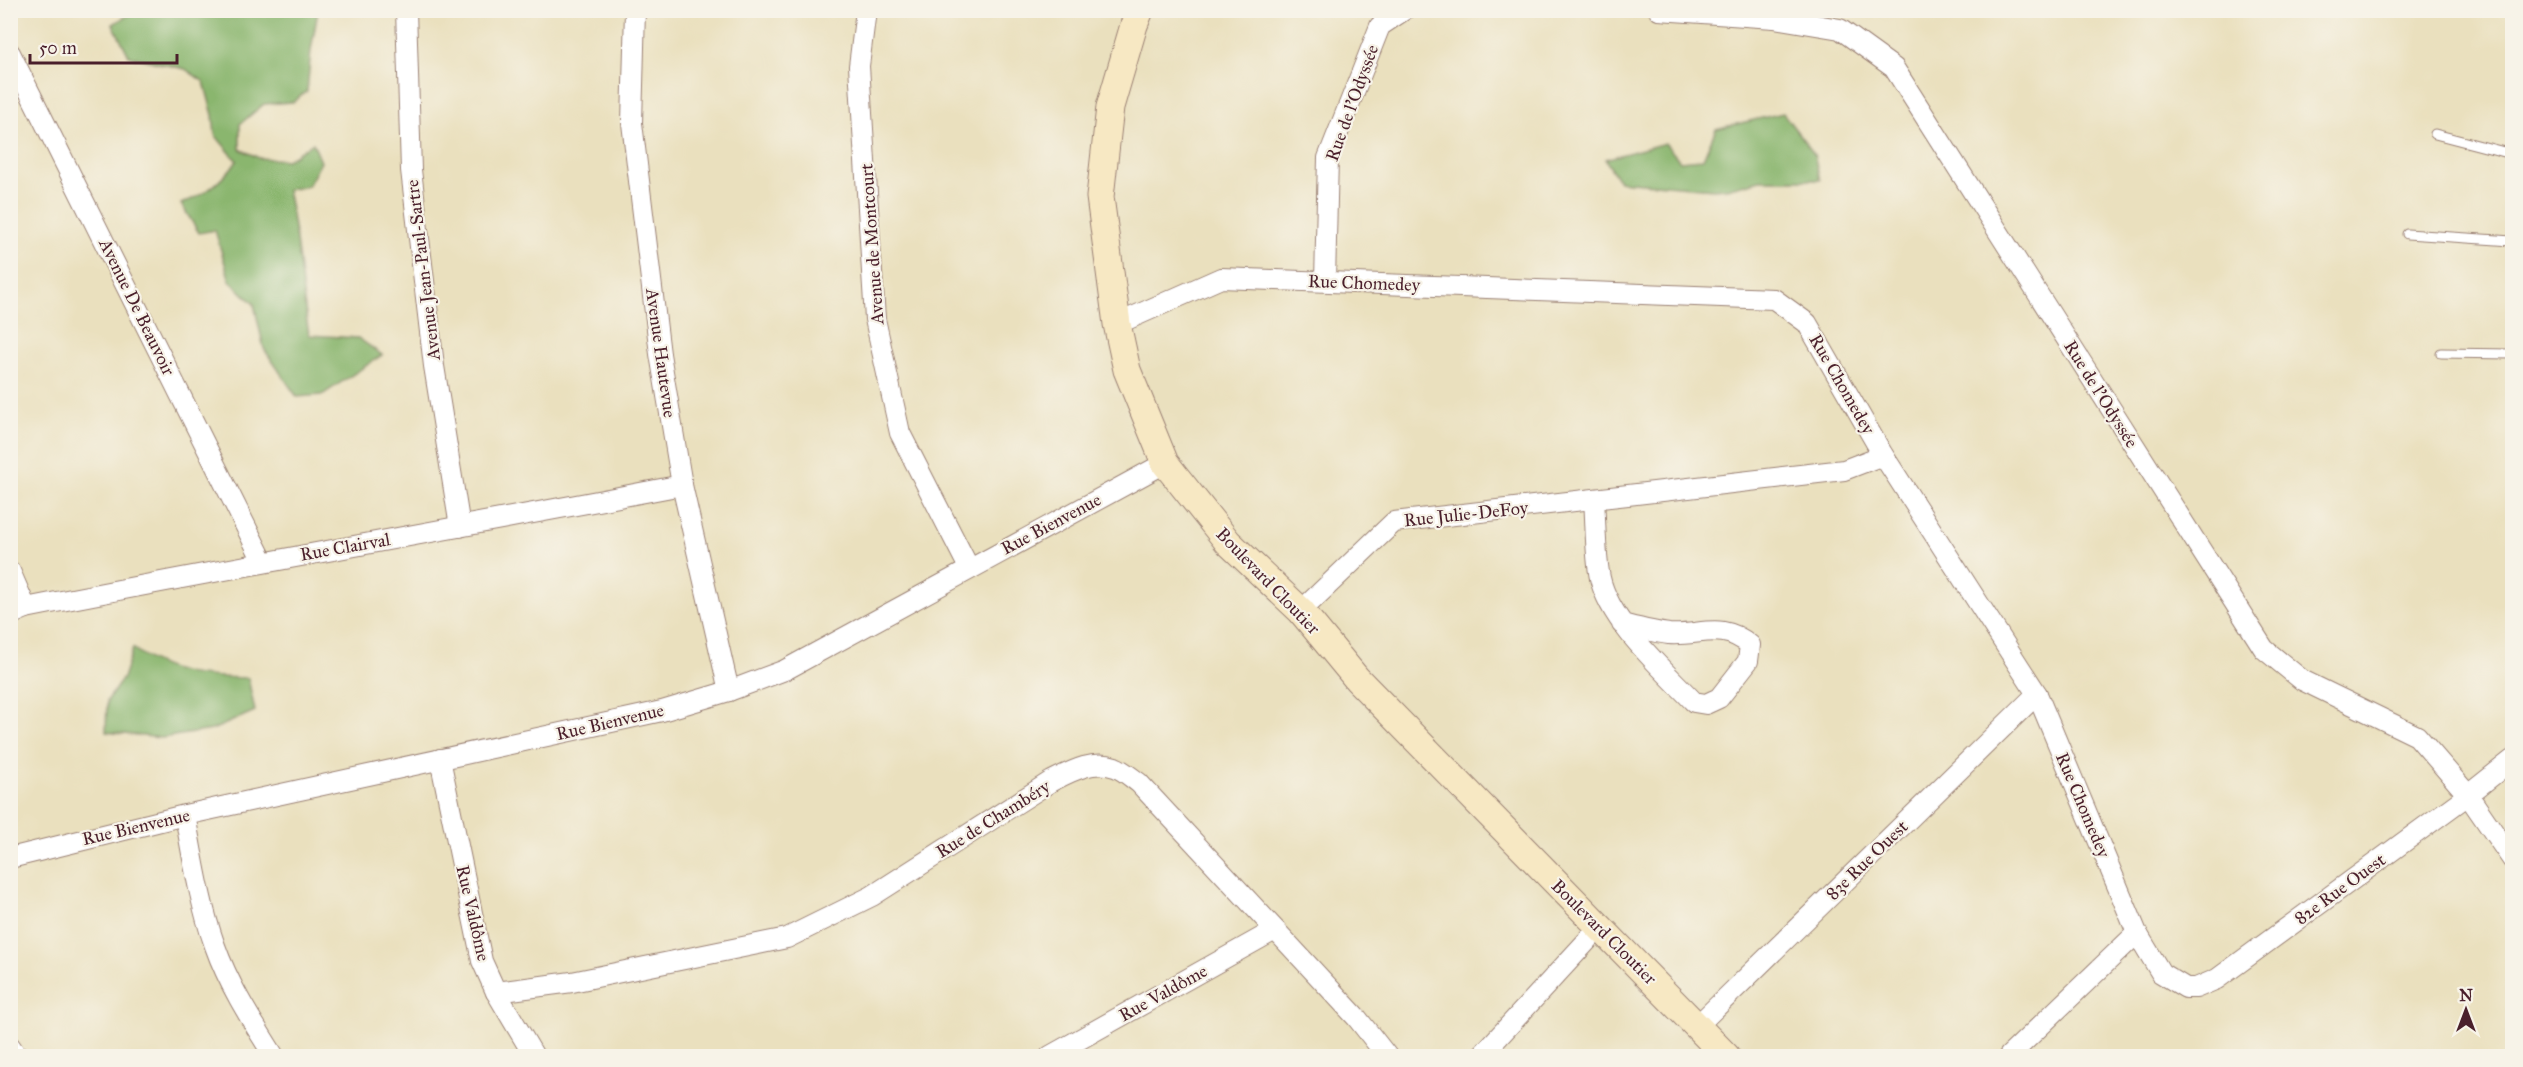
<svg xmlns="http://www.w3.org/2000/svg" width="2523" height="1067" font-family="'IM FELL Great Primer',serif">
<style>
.forest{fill:#8ab66e;stroke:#6a6a4c;stroke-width:1.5}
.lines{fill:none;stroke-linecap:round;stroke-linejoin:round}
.lane-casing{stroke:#9a8074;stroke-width:11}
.street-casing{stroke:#9a8074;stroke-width:22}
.secondary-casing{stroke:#9a8074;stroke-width:29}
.lane{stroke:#fff;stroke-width:9}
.street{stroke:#fff;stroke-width:20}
.secondary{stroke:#f7e8c3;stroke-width:27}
.labels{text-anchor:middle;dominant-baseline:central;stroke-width:4.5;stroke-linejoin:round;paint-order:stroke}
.street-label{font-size:18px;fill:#4a1f2b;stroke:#f7f3e8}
</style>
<rect width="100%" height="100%" fill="#f7f3e8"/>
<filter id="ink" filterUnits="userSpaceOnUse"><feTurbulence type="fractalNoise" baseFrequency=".0167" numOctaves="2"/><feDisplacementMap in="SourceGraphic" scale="12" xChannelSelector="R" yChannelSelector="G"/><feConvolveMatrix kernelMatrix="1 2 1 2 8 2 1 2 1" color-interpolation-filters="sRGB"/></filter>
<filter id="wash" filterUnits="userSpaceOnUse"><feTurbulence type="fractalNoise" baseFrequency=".008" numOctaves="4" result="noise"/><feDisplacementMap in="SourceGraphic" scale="24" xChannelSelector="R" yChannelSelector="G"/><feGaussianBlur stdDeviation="1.35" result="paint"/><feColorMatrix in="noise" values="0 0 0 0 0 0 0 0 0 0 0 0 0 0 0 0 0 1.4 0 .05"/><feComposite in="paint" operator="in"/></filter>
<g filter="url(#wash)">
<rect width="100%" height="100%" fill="#eae0be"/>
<g class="forest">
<path d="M167,10L318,11L311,50L307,91L293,102L264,104L240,124V149L259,158L287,160L313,143L321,162L308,186L287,190C298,238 301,287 309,335L358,338L382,355L322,395L297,397L264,349L254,304L230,281L215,230L199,233L181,204C207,193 219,184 237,161L215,135L213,115L204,82L185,69L129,56L113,24L130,14Z"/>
<path d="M1783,113L1814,154L1820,180H1760L1734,187L1714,189L1619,181L1605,159L1665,143L1680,161L1703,159L1716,129Z"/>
<path d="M133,648C167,676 206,677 248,678L255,711L212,730L161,738L106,732L107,701L123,678Z"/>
</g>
</g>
<g filter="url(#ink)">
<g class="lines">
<defs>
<g id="lane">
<path d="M2435,134L2512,154"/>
<path d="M2407,234L2512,241"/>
<path d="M2441,353L2512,354"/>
</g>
<g id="street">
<path d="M406,10L411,170L434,366L460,527"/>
<path d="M635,10L632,123L660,354L682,485L729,691"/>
<path d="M866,10L859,66L875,319L900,433L969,568"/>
<path d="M1659,10L1774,18L1840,29L1894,68L2264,649L2302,680L2417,736L2468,795L2512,859"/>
<path d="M10,53L263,561"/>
<path d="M1325,281L1328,158L1380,26L1404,10"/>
<path d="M1117,324L1221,278L1774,299L1807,323L1883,455L2037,694L2137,933L2161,973L2186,988H2196L2217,979L2468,795L2512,760"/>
<path d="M1594,500C1596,525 1595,554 1600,578C1610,623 1663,669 1694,702L1706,704L1719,698L1748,661L1750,645C1722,621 1701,636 1669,634C1653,632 1638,628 1622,624"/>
<path d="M10,571L26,608"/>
<path d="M1301,611L1394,522L1844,470L1883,455"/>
<path d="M10,615L26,608C244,565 463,527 682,485"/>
<path d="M440,759L482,961L496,992L534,1056"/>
<path d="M185,815C193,859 200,904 215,946C229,986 252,1021 274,1056"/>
<path d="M10,858L185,815L662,711L729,691L785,670L1165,463"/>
<path d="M496,992L572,982L787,938L872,896L1050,782C1070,772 1092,759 1115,767C1123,770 1132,778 1139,783L1357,1018L1387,1056"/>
<path d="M1697,1026L2037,694"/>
<path d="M10,1046L17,1056"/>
<path d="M1050,1056L1275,930"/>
<path d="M1481,1056L1599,928"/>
<path d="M2009,1056L2137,933"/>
</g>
<path id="secondary" d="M1140,10L1134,25L1110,107L1100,197L1117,324L1127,370L1165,463L1228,542L1301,611L1357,679L1726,1056"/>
</defs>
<use href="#lane" class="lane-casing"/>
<use href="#street" class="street-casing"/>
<use href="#secondary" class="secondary-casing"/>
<use href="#lane" class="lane"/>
<use href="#street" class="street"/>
<use href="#secondary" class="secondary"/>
</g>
</g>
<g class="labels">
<g class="street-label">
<text transform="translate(1352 103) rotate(-70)">Rue de l'Odyssée</text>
<text transform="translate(872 244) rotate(-94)">Avenue de Montcourt</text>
<text transform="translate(423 270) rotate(-97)">Avenue Jean-Paul-Sartre</text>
<text transform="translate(1364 283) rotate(2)">Rue Chomedey</text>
<text transform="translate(137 307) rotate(64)">Avenue De Beauvoir</text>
<text transform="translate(661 353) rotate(82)">Avenue Hautevue</text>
<text transform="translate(1842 384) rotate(60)">Rue Chomedey</text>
<text transform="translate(2101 394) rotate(58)">Rue de l'Odyssée</text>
<text transform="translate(1466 514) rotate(-6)">Rue Julie-DeFoy</text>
<text transform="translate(1051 524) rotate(-28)">Rue Bienvenue</text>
<text transform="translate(345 547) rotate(-10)">Rue Clairval</text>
<text transform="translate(1268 581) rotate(46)">Boulevard Cloutier</text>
<text transform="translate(610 722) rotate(-13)">Rue Bienvenue</text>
<text transform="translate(2083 805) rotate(67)">Rue Chomedey</text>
<text transform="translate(993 819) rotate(-32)">Rue de Chambéry</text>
<text transform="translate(136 827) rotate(-13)">Rue Bienvenue</text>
<text transform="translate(1867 860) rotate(-44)">83e Rue Ouest</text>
<text transform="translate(2340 889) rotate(-36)">82e Rue Ouest</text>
<text transform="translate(473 913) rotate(77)">Rue Valdôme</text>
<text transform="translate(1604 932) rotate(45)">Boulevard Cloutier</text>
<text transform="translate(1163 993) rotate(-29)">Rue Valdôme</text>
</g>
</g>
<rect width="2523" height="1067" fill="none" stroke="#f7f3e8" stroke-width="36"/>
<g transform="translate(2466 1010)" stroke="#f7f3e8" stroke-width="4.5" paint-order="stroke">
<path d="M0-4.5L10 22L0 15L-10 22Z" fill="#4a1f2b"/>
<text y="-9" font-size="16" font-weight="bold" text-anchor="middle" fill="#4a1f2b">N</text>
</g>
<path d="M30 54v9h147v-9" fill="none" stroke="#4a1f2b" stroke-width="3"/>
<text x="39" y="54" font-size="18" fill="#4a1f2b" stroke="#f7f3e8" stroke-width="4.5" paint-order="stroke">50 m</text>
</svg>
